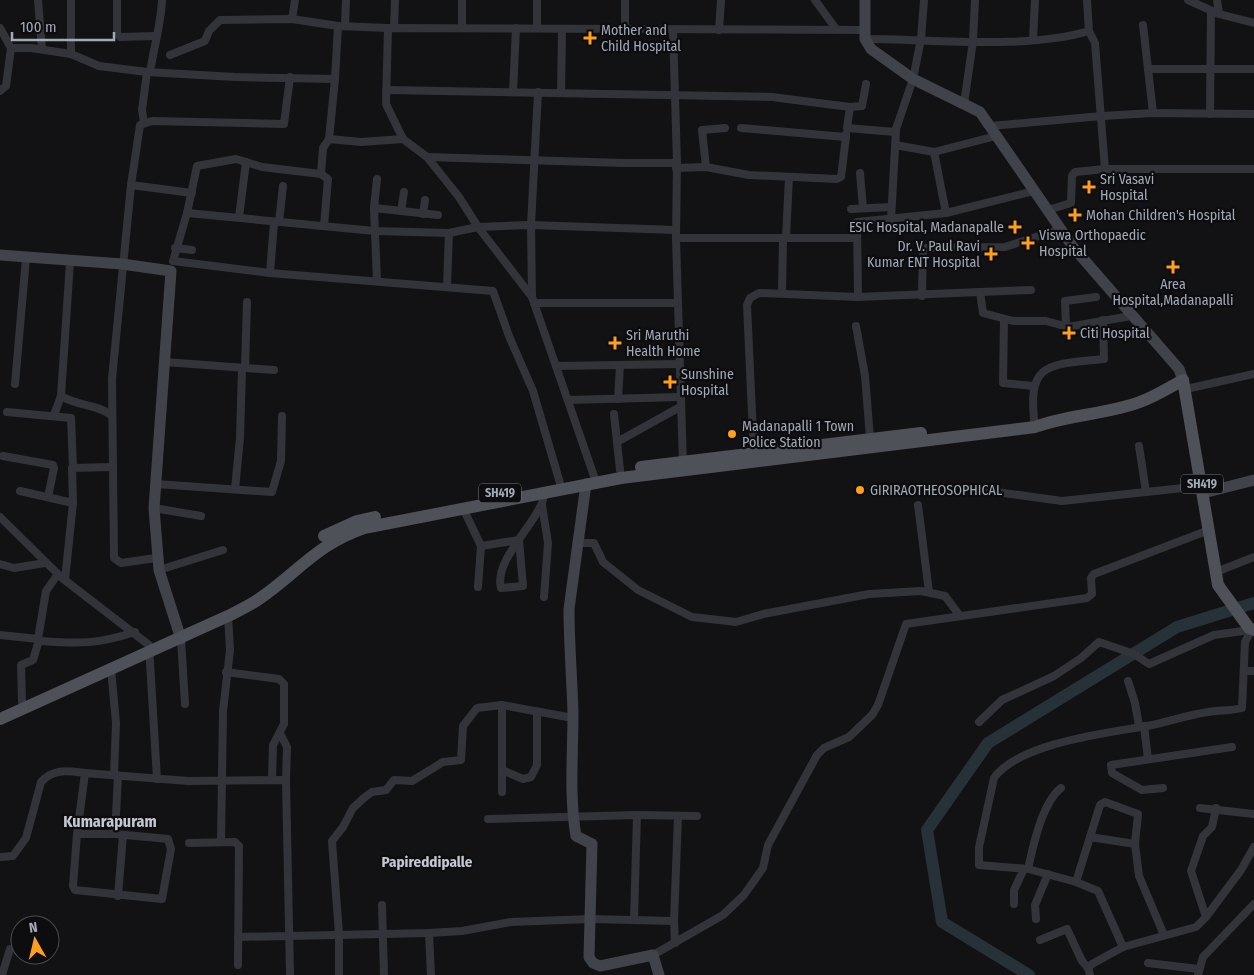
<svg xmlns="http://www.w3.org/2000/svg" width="1254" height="975" font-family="'Fira Sans Condensed',sans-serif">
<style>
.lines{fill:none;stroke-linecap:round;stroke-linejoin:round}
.river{stroke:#273238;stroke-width:12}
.street{stroke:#333439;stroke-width:8}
.secondary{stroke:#404349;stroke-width:11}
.primary{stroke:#4e5158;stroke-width:12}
.poi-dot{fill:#ff9f1f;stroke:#0d0d0f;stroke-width:2}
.labels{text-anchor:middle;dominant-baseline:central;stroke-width:4.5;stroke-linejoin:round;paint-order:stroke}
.shield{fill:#0d0d0f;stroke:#757b84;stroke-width:1}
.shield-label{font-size:12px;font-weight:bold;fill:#a2aab6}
.poi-label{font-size:14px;fill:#a2aab6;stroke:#0d0d0f;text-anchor:start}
.neighbourhood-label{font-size:15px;font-weight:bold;fill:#c3c8d1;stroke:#0d0d0f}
.quarter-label{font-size:16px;font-weight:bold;fill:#c3c8d1;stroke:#0d0d0f}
</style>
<rect width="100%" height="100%" fill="#121214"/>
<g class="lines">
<path class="river" d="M1029,975L942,922L927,830L988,743L1177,627L1254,603"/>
<g class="street">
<path d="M38,0L42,49"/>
<path d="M71,0V54"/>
<path d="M117,0V34L120,37L155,36"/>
<path d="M537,0V28"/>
<path d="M815,0L836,29"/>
<path d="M1188,0L1219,14L1254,23"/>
<path d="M1217,0L1219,14"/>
<path d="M292,19L295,0"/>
<path d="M1143,25L1153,113"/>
<path d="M345,26L346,0"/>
<path d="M462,27V0"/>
<path d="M0,28L11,48H31L71,54L99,66L147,72L235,77L335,79"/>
<path d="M394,28L395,0"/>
<path d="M625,30V0"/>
<path d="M673,30L677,163L676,238L683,465"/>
<path d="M719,30L721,0"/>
<path d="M1089,31L1095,43L1105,169"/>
<path d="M865,39C933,39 1025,50 1089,31L1087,0"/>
<path d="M1033,40L1035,0"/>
<path d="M170,55L205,41L209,31L220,20L292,19L338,26L388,28"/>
<path d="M1148,69H1254"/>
<path d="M150,72C154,47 161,24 162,0"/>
<path d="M866,84L862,106L850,107L847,128L895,132L913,79L921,39L924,0"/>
<path d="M386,90L772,97L850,107"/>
<path d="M0,91L6,86L11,48"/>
<path d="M513,92L516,28"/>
<path d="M561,93L562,29"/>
<path d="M964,104L973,41L975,0"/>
<path d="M1210,114L1211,11"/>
<path d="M144,123L142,110L147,72"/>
<path d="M991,126L1102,116L1153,113L1254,114"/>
<path d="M741,128L846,137V134"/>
<path d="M329,139L361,142L403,139"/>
<path d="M895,145L934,152"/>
<path d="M427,157L624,163H677"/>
<path d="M706,167L702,130L725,128"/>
<path d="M676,168L706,167L749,175L837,179L841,177L846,137"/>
<path d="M860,173L863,208"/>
<path d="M321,174L323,148L329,139L335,79L338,26"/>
<path d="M377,179L374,208L377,281"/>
<path d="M131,185L112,379L114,558L121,563L156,558"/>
<path d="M192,193L131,185L140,125L152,121L284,124L290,77"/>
<path d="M374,208L438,215"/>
<path d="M851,209L891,207"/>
<path d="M1048,210L1071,203L1072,176L1075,172L1105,169H1254"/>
<path d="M401,211L404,192"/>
<path d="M187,213L173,261L270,273L493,291L509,336L533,391L560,483"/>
<path d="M946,213L934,152L996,136"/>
<path d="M423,214L425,200"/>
<path d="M239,217L246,162"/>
<path d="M891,220L896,130"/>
<path d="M279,222L283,186"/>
<path d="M324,226L328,179L321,174L262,167L236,159L197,166L187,213L375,231L449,233L478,227L531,225L676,230"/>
<path d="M676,238H856"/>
<path d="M786,238L789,177"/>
<path d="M175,248L192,250"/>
<path d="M270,273L274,222"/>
<path d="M447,286L449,233"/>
<path d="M782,292L783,238"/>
<path d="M980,292L1031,290"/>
<path d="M922,296L923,248L1005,247L1060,229"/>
<path d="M532,297L531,225L538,92"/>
<path d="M858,297L857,222L946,213L1034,191"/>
<path d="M534,303H677"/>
<path d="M1004,319L1003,383L1033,386"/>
<path d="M856,326L865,376L870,438"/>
<path d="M1066,326L1065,301L1096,297"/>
<path d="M165,362L274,370"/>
<path d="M556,366L679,364"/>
<path d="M245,368L247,302"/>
<path d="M15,384L26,258"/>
<path d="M1186,389L1254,374"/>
<path d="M61,396C77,406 97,404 111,415"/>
<path d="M618,399L620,365"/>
<path d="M568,400L680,397"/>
<path d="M7,412L71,418L73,468"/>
<path d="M614,414L620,470"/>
<path d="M54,415L61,396L70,262"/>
<path d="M1035,427C1026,361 1048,365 1104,359L1103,320"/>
<path d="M617,442L680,407"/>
<path d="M1139,446L1146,492"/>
<path d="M3,456L53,465L54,468L48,497"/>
<path d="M754,456L747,305L750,298L759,293L858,297L980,292L983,313L1013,321H1046L1068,327L1131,316"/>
<path d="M596,482L532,297L478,227L459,197L427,157L403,139L386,104L388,28L865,30"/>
<path d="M156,484L272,492L281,461L282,416"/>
<path d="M235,489L240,438L242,368"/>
<path d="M975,489L1062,501L1202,486"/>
<path d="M20,491L73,503L65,580"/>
<path d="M73,503L72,468L113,467"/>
<path d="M542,505L548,543L544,597"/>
<path d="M918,505L929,592"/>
<path d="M154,508L201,516"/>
<path d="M463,508L481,546L478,587"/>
<path d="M0,517L62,578L149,645L157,779"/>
<path d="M578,543H594L603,562L638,590L692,617L736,622L763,614L869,594L921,591L945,596L960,616"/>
<path d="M481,546L519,540L523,586L501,588C494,563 530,529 540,507C543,503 543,497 545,492"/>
<path d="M0,564L14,568L45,563"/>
<path d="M159,570L223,550"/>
<path d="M1216,572L1254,557"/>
<path d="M0,635L38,639L46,591L58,574"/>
<path d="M38,639L41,641C80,644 98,644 135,632"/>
<path d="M181,639L185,704"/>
<path d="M111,669L116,723L114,775"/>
<path d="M1244,671H1254"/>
<path d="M226,672L279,679L284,684V724L273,745L272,779"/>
<path d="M1128,681L1135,703L1139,726"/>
<path d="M22,702L21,665L33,660L39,640"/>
<path d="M502,705V792"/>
<path d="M979,722L1002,700L1054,676L1081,658L1099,642L1134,654L1149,664L1214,635L1243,631L1249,628"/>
<path d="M1144,726L1148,759"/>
<path d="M280,733L287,747L286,780"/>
<path d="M502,770L523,779L531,777L537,765V712"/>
<path d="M1163,788L1142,790L1112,773L1111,765L1232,747"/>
<path d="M1200,808L1254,814"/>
<path d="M488,819L637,815L697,816"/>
<path d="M77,834H115L168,839L171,849L162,899L75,890L73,886L77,834L85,773L188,781L286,780L290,975"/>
<path d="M115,834L118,776"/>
<path d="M1090,837L1135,844"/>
<path d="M221,842L223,711L230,650L228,616"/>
<path d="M189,843L235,842L239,846L238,965"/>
<path d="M0,857L13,856L26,838L41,782C54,768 68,771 85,773"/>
<path d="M1028,869C1033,846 1042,803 1061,788"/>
<path d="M1076,882L1100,805L1105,802L1138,814L1135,844L1139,876L1164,935"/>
<path d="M118,896L123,835"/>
<path d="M1014,904V890L1024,869"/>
<path d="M382,905L384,975"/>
<path d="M1206,917L1191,871L1203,836L1212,827L1216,808"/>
<path d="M1036,919L1035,905L1048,874"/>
<path d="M634,920L637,815"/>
<path d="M674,921L678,816"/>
<path d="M429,933L431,975"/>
<path d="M238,937L429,933L462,931L511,922L590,919L674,921L675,943"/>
<path d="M1040,940L1067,929L1082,961L1088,968"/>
<path d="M1123,947L1098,891L1076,882L1028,869L979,865V847L994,778C1019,743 1107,733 1147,726C1168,722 1187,715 1208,712C1219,710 1231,711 1242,708L1245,642L1252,629"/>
<path d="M653,955L723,915L744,895L763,868L768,845L817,755L824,748L849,737L872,715L878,705L906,624L1087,598L1092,594L1091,578L1094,574L1209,530"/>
<path d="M1148,963L1198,969"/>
<path d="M2,975L10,949"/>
<path d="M339,975V934L332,841L343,827L353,808L365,797L372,792L386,790L394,780L412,781L443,762L461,760L463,726L477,708L502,705L573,718"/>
<path d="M1090,975L1088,968L1092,964L1123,947L1196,927L1206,917L1241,870L1254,847"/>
<path d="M1198,975L1203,957L1254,904"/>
</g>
<g class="secondary">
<path d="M865,0V39L871,49L913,79L980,112L1073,247L1179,369L1183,380"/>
<path d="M0,255L122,264L171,271L154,508L159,570L181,639"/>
<path d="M586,484L569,609C569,644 572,678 573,713C573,754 569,796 576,836L592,844L589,957L593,963L600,966L653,955L659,975"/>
<path d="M1203,493L1254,480"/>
</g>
<g class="primary">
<path d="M641,467L921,433"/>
<path d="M324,536L357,521L375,517"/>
<path d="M0,719L228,616C238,611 249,606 259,599C297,573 317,544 364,528L621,478L1035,427C1064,416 1096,415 1127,406C1147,401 1165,390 1183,380L1218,585L1249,628L1254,630"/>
</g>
</g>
<g class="poi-dot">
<path d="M587.5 30.5h5v5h5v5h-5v5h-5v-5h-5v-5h5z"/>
<path d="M1086.5 179.5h5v5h5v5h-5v5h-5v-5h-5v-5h5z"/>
<path d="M1072.5 207.5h5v5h5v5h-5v5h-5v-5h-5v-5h5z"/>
<path d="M1012.5 219.5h5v5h5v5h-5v5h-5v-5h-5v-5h5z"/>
<path d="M1025.5 235.5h5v5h5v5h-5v5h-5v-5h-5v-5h5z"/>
<path d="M988.5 246.5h5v5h5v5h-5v5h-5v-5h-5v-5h5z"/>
<path d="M1170.5 259.5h5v5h5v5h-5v5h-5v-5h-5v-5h5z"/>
<path d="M1066.5 325.5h5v5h5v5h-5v5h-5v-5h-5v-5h5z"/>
<path d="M612.5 335.5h5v5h5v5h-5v5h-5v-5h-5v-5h5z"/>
<path d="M667.5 374.5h5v5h5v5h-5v5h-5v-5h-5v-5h5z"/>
<circle cx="732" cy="434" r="5"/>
<circle cx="860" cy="490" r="5"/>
</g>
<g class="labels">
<g class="shield">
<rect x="1181" y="474.5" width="42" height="19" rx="4"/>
<rect x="479" y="483.5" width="42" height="19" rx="4"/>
</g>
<g class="shield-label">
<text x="1202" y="484">SH419</text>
<text x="500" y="493">SH419</text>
</g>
<g class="poi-label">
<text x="601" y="30">Mother and<tspan x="601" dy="16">Child Hospital</tspan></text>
<text x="1100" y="179">Sri Vasavi<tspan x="1100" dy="16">Hospital</tspan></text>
<text x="1086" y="215">Mohan Children's Hospital</text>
<text x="1004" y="227" text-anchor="end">ESIC Hospital, Madanapalle</text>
<text x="1039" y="235">Viswa Orthopaedic<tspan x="1039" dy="16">Hospital</tspan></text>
<text x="980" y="246" text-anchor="end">Dr. V. Paul Ravi<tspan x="980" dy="16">Kumar ENT Hospital</tspan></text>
<text x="1173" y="284" text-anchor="middle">Area<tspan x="1173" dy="16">Hospital,Madanapalli</tspan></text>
<text x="1080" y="333">Citi Hospital</text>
<text x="626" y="335">Sri Maruthi<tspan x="626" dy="16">Health Home</tspan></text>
<text x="681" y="374">Sunshine<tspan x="681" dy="16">Hospital</tspan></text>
<text x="742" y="426">Madanapalli 1 Town<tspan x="742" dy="16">Police Station</tspan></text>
<text x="870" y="490">GIRIRAOTHEOSOPHICAL</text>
</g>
<g class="neighbourhood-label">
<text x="427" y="862">Papireddipalle</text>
</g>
<g class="quarter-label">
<text x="110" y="821">Kumarapuram</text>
</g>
</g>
<g transform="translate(35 940) rotate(352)"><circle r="24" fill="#0d0d0f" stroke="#494c52"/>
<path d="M0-4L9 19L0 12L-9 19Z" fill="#ff9f1f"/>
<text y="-8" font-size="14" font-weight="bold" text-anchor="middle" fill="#a2aab6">N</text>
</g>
<path d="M12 32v8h102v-8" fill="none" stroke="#a2aab6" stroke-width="2.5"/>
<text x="20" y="32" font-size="15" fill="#a2aab6" stroke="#0d0d0f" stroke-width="4" paint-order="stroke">100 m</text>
</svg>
